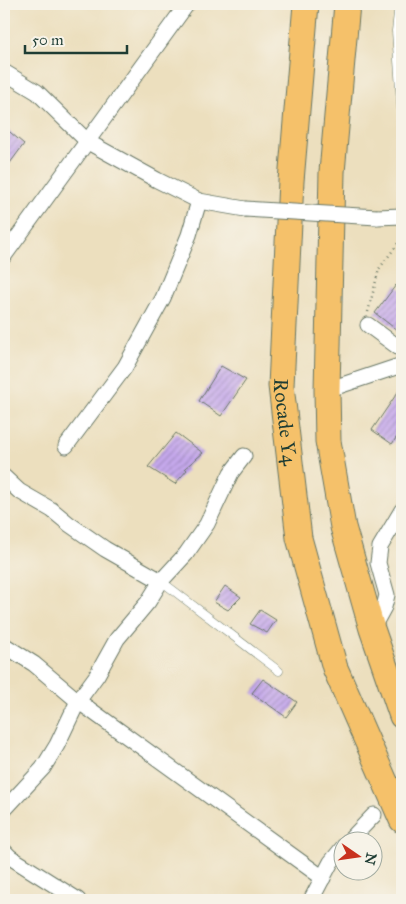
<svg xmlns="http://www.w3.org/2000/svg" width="406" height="904" font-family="'IM FELL Great Primer',serif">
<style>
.building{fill:url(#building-hatch)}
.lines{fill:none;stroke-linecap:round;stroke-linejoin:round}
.service-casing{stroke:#677664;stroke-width:9}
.minor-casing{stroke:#677664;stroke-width:17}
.trunk-casing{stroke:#677664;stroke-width:27}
.path{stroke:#677664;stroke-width:2.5;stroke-dasharray:1 4;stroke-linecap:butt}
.service{stroke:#fff;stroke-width:8}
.minor{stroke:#fff;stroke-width:15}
.trunk{stroke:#f5c16b;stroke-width:25}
.minor-bridge-casing{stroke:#677664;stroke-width:17;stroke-linecap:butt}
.minor-bridge{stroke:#fff;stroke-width:15}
.labels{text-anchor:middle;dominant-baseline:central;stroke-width:4;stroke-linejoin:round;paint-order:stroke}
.street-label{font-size:20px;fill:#1f3d34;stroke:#f7f3e8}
</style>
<defs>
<pattern id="building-hatch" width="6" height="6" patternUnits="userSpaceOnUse" patternTransform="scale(1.25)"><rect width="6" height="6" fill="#c5a8eb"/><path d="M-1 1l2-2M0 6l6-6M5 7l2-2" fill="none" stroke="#9f8abf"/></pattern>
</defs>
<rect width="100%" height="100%" fill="#f7f3e8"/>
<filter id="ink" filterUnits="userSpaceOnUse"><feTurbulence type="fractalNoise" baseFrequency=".02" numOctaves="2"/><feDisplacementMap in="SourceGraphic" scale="10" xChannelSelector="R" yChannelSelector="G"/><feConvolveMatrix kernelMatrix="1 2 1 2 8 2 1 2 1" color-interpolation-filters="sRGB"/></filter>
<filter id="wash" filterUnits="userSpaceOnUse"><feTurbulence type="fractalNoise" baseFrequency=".0096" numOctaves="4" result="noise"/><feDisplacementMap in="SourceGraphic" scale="20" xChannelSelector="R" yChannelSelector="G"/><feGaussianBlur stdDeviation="1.12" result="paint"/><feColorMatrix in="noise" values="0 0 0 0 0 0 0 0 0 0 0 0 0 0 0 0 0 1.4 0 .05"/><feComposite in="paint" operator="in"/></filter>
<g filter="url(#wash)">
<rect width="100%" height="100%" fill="#ecdfbe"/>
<g id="blocks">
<g class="building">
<path d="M4,127L24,144L10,163L4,158Z"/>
<path d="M396,285L402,290V334L375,313Z"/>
<path d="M221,366L246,380L221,416L199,401Z"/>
<path d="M402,386V429L392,444L372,430Z"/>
<path d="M176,433L203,453L185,468L187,470L175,484L148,467Z"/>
<path d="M225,586L241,597L228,610L214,602Z"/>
<path d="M260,610L276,620L267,633L250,624Z"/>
<path d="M263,679L297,702L286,717L252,693Z"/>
</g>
</g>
</g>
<g filter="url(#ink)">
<use href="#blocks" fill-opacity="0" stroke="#677664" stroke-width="1"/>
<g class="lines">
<defs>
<g id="service">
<path d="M399,4L396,31L402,118"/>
<path d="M161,581L279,671"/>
</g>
<g id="minor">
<path d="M4,72L37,92L88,142L157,180L199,201L245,209"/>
<path d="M377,217L402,216"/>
<path d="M4,256L187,4"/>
<path d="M368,325L402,350"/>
<path d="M327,390L402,365"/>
<path d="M66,446L125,367L163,298L189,235L199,201"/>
<path d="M4,477L19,491L52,510L69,524L105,549L161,581"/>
<path d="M372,629L384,607L387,595L378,563L380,547L402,510"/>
<path d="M4,645L34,664L78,701L323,878"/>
<path d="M4,810L43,768L57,745L78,701L97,675L117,639L148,602L161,581L186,554L207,524L231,473L244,456"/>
<path d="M348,842L374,815"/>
<path d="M4,851L10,857L78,900"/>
<path d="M311,900L331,862L344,846"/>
</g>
<g id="trunk">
<path id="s1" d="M306,4L291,181L281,386L299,538L335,668L402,820"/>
<path d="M347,4L332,172L327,390L328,441L343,527L372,629L402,716"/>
</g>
</defs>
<use href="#service" class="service-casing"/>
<use href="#minor" class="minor-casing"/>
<use href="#trunk" class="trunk-casing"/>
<path class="path" d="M368,312L379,269L402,238"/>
<use href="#service" class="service"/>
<use href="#minor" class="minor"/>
<use href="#trunk" class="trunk"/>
<defs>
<path id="minor-bridge" d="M245,209L377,217"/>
</defs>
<use href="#minor-bridge" class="minor-bridge-casing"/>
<use href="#minor-bridge" class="minor-bridge"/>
</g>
</g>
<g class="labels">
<g class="street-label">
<text stroke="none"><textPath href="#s1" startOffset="419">Rocade Y4</textPath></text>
</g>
</g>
<rect width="406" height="904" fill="none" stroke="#f7f3e8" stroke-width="20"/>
<g transform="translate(358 856) rotate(103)"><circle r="24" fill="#f7f3e8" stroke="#a1aaa0"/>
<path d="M0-4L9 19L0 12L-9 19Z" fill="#c8321e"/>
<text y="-8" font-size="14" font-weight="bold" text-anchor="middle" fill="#1f3d34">N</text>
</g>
<path d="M25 45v8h102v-8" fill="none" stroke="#1f3d34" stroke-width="2.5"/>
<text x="32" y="45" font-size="15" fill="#1f3d34" stroke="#f7f3e8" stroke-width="4" paint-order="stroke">50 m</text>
</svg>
